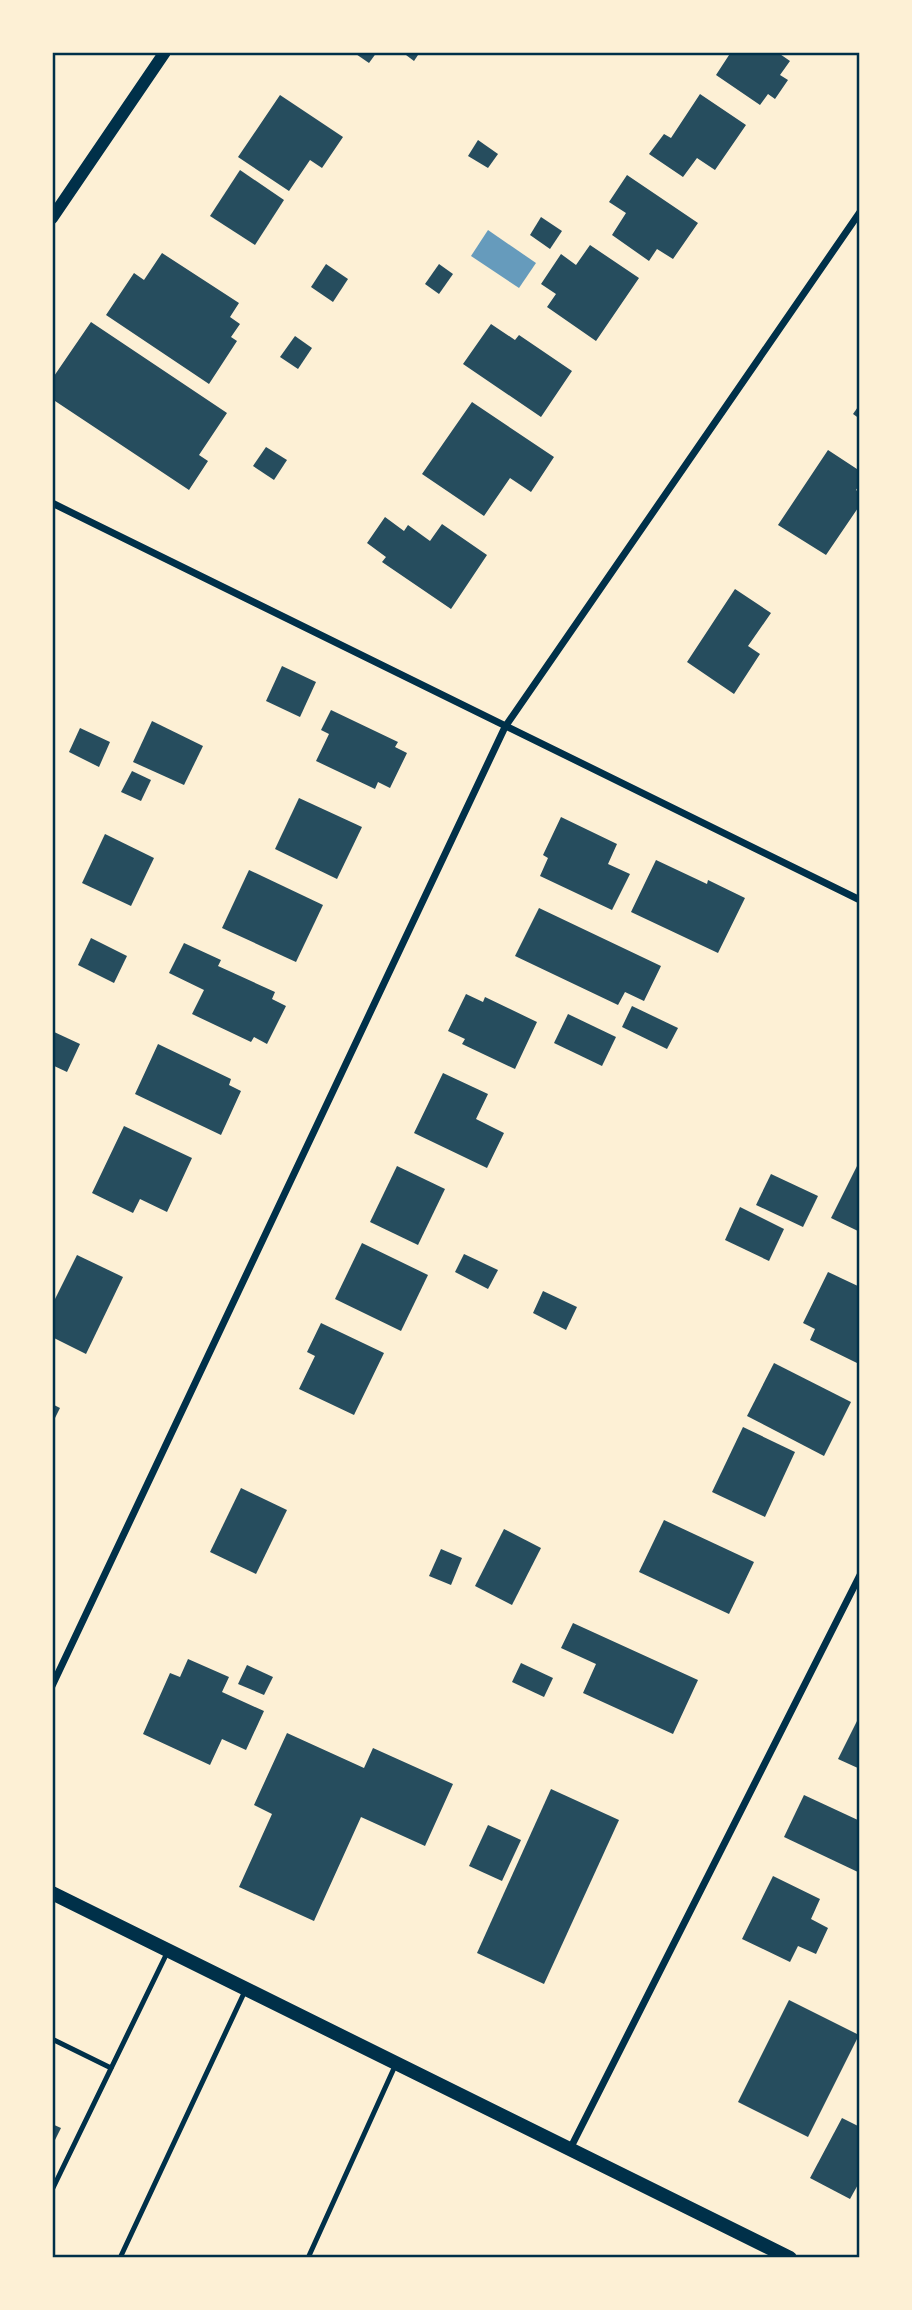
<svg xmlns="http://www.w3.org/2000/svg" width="912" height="2310" font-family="'PT Sans Narrow',sans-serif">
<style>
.water{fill:#669bbc}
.building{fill:#264d5e}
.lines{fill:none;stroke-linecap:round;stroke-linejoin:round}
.service{stroke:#003049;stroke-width:5}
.minor{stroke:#003049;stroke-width:7}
.tertiary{stroke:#003049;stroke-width:12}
.secondary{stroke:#003049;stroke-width:14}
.neatline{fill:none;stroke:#003049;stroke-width:2.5}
</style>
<rect width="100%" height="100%" fill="#fdf0d5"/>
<path class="water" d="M488,230L536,263L519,288L471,256Z"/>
<g class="building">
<path d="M353,52H377L369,63Z"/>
<path d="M402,52H420L414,61Z"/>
<path d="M731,52H777L790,61L780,75L788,80L775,99L768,94L760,105L716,75Z"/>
<path d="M700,94L746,125L715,170L697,158L683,177L649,154L664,134L671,138Z"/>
<path d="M280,95L343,137L322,168L310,160L289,191L238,157Z"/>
<path d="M478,140L498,154L488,168L468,156Z"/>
<path d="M240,170L284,200L255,245L210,216Z"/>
<path d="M627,175L698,223L673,259L657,249L649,261L612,235L626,213L609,202Z"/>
<path d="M541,217L562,231L550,249L530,235Z"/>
<path d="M590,245L639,278L596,341L547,307L556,294L541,284L561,254L576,265Z"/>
<path d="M162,253L239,303L230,317L240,324L231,337L237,341L209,384L106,315L134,273L144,280Z"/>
<path d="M326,264L348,279L333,302L311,287Z"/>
<path d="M439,264L453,274L439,294L425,284Z"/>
<path d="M91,322L227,413L199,455L208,461L189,490L52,399V379Z"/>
<path d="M491,324L515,340L519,335L572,371L541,417L463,364Z"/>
<path d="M295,336L312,348L298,369L280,357Z"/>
<path d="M472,402L554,457L531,492L510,478L484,516L422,474Z"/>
<path d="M860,404V419L853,414Z"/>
<path d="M266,447L287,460L274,480L253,466Z"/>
<path d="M828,450L860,471V484L856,490L860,493V505L826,555L778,525Z"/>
<path d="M385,517L404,531L408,525L430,541L442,524L487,555L451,609L382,562L386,557L367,543Z"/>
<path d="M735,589L771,613L748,646L760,654L734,694L687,662Z"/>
<path d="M282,666L316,682L300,717L266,701Z"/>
<path d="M331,710L398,742L395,747L407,753L390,788L378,782L375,789L316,761L329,734L321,730Z"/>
<path d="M152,721L203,746L184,785L133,762Z"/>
<path d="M80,728L110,742L99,767L69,752Z"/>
<path d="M132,771L151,780L141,801L121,792Z"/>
<path d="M299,798L362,827L337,879L275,849Z"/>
<path d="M561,817L617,844L608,864L630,874L612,910L540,876L548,858L543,855Z"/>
<path d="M105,834L154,858L131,906L82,883Z"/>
<path d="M656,860L707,884L708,880L745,898L718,953L631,912Z"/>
<path d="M249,870L323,905L296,962L222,928Z"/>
<path d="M539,908L661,966L644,1001L625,992L618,1005L515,956Z"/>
<path d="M91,938L127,956L114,983L78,965Z"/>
<path d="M184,943L221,960L218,966L275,992L272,999L286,1006L267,1044L254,1037L251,1042L192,1014L204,990L169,973Z"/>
<path d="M466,994L483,1002L485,997L537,1022L515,1069L462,1044L465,1039L448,1031Z"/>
<path d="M632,1006L678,1028L667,1049L622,1027Z"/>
<path d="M568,1014L616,1037L602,1066L554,1043Z"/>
<path d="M52,1031L80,1044L67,1072L52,1065Z"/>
<path d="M158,1044L231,1079L229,1085L241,1091L221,1135L135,1094Z"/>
<path d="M443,1073L488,1094L476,1119L504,1133L487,1168L414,1133Z"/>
<path d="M124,1126L192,1158L167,1212L140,1199L133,1213L92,1193Z"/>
<path d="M858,1164L860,1165V1232L831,1218Z"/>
<path d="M397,1166L445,1189L418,1245L370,1222Z"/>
<path d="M771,1174L818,1196L803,1227L756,1205Z"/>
<path d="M740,1207L784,1229L769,1261L725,1240Z"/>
<path d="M362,1243L428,1275L401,1331L335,1299Z"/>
<path d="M464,1254L498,1270L488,1289L455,1272Z"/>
<path d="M77,1255L123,1277L86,1354L52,1337V1305Z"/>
<path d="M828,1272L860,1287V1357L857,1363L810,1340L815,1329L803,1323Z"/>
<path d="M543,1291L577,1307L566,1330L533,1313Z"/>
<path d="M321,1323L384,1353L354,1415L299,1389L315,1356L307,1352Z"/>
<path d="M774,1363L851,1402L824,1456L747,1416Z"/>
<path d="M52,1404L60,1408L52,1424Z"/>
<path d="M743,1427L795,1452L765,1517L712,1492Z"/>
<path d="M241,1488L287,1510L256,1574L210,1552Z"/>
<path d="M664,1520L754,1562L729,1614L639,1572Z"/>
<path d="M504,1529L541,1548L512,1605L475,1586Z"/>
<path d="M441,1549L462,1558L451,1585L429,1576Z"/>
<path d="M573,1623L698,1680L673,1734L583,1693L596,1664L561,1648Z"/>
<path d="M188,1659L229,1677L222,1692L264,1711L246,1750L222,1739L210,1765L143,1734L170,1673L180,1677Z"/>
<path d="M521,1663L553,1678L544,1697L512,1682Z"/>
<path d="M247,1665L273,1677L264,1695L238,1684Z"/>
<path d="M860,1715V1769L838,1759Z"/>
<path d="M287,1733L364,1768L373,1748L453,1784L425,1846L361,1817L314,1921L239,1887L272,1814L254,1805Z"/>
<path d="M551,1789L619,1820L544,1984L477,1953Z"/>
<path d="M804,1795L860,1821V1873L784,1837Z"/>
<path d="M488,1825L521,1840L502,1881L469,1866Z"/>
<path d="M773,1876L820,1899L811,1919L828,1928L816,1954L798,1946L790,1962L742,1939Z"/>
<path d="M789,2000L859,2035L808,2137L738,2102Z"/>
<path d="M842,2118L860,2127V2181L850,2199L810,2178Z"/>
<path d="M52,2124L61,2128L52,2146Z"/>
</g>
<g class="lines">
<g class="service">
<path d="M52,2039L111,2068"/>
<path d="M52,2190L167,1953"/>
<path d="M120,2258L245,1991"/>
<path d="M308,2258L395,2066"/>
</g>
<g class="minor">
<path d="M52,503L860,900"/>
<path d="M52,1686L505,727L860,212"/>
<path d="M570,2149L860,1575"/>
</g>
<path class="tertiary" d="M52,218L165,52"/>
<path class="secondary" d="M52,1893L790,2258"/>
</g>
<rect width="912" height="2310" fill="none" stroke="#fdf0d5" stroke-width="108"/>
<rect x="54" y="54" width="804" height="2202" class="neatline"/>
</svg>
